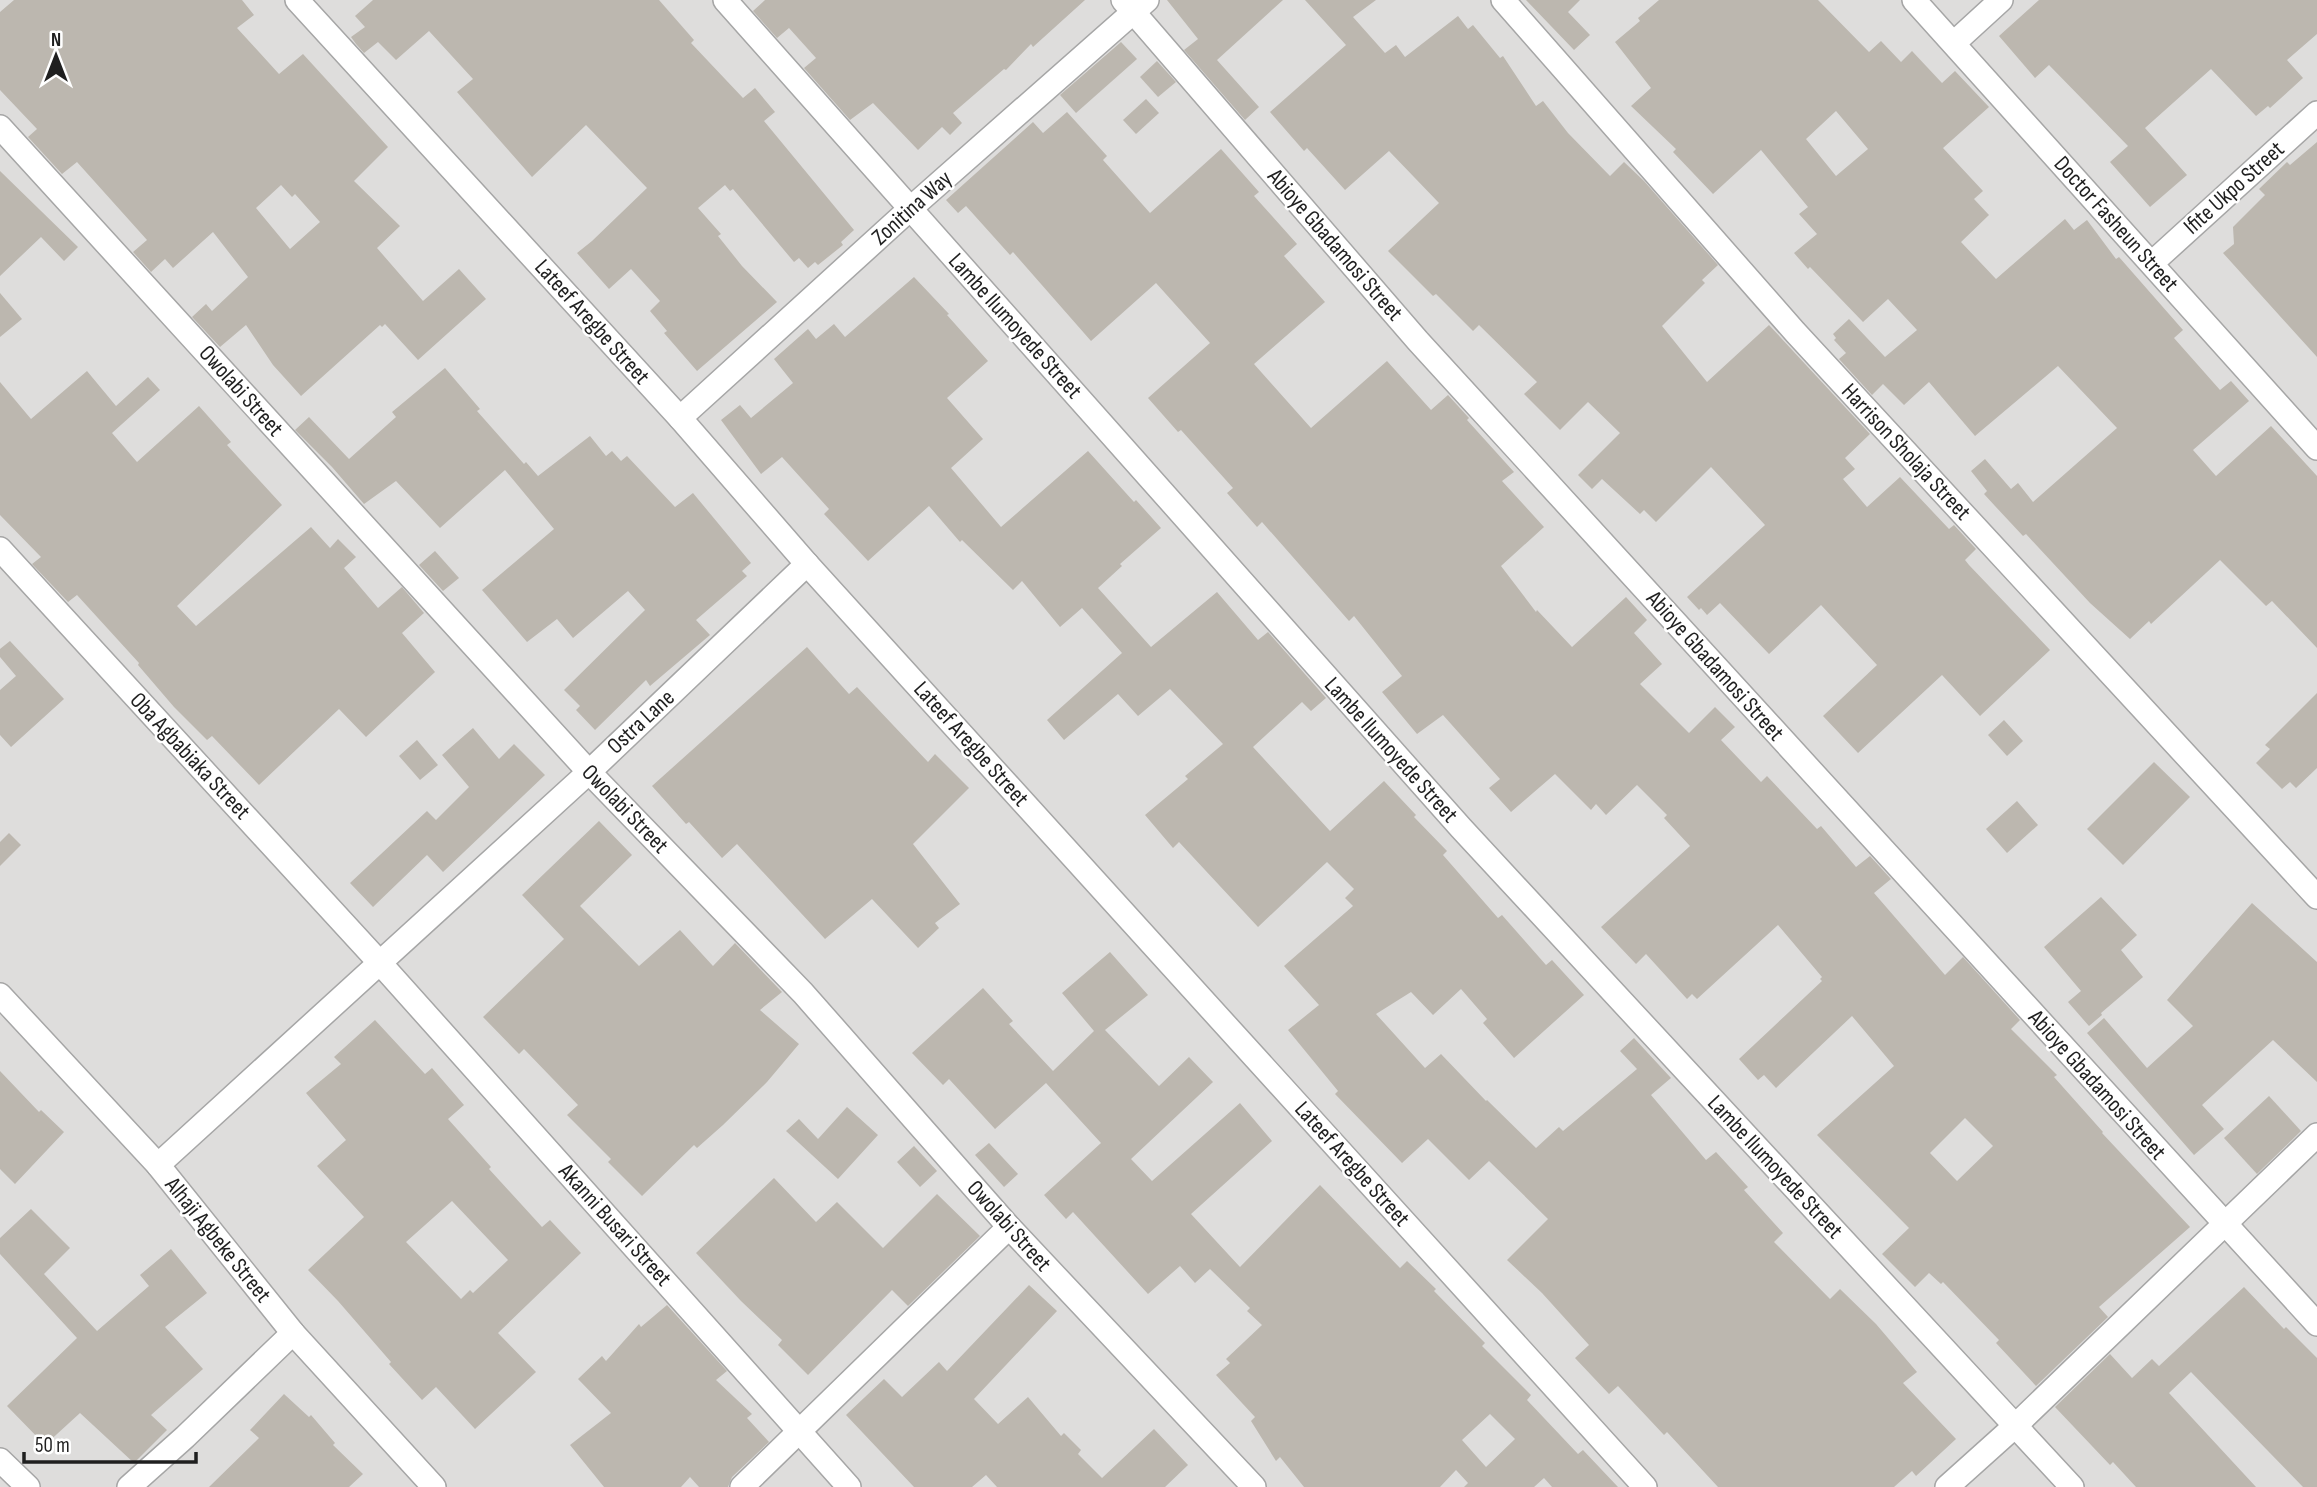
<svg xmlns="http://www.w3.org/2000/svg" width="2317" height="1487" font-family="'Sofia Sans Condensed',sans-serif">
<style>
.residential{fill:#dedddc}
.building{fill:#bcb7af;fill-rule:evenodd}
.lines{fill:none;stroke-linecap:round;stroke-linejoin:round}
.minor-casing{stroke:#a6a6a6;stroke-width:26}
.minor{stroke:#fff;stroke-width:23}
.labels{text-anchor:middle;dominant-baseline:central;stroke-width:5;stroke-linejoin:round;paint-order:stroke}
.street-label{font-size:23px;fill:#1f1f1f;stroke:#fff}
</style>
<rect width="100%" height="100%" fill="#f0eee6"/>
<rect class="residential" x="0" y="0" width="2317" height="1487"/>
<g class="building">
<path d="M14,0H242L254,15L237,28L279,74L303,54L388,147L354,181L400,226L377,248L423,301L459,269L486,299L418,360L385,324L382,327L380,325L301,396L273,365L246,325L220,347L192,317L206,304L212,311L248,277L213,232L173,268L165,259L151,272L133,252L147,240L77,162L62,174L28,137L37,129L0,90V12ZM281,185L292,197L295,194L320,222L290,249L256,208Z"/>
<path d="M373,0H659L694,40L691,43L743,98L755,88L775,112L764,121L854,230L841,242L843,245L818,265L815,262L808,268L799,258L794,262L733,189L730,191L725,185L698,208L721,234L718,236L742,266L777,302L697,371L664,333L667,331L650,311L660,301L631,269L609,289L577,253L592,241L647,188L586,125L532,177L457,92L473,79L429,31L396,60L378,42L364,53L356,44L351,37L365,27L355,16Z"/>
<path d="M765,0H1085L1033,47L1031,44L1006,70L1004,69L953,113L962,123L950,135L942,127L918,150L873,103L850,120L804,68L816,58L789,28L777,38L753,11Z"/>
<path d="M1167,0H1283L1217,60L1259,107L1245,120L1184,50L1198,39Z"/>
<path d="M1305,0H1376L1353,17L1385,53L1396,45L1405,57L1458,16L1468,29L1473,25L1500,58L1503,56L1536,106L1543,101L1568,133L1610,176L1624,162L1644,181L1718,265L1702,280L1705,283L1662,326L1707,382L1769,325L1870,434L1845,458L1855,469L1843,479L1867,507L1900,477L1949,529L1954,525L1976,549L1965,560L1969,565L2050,650L1980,716L1942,675L1858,753L1823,716L1877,665L1821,605L1769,654L1720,603L1707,615L1701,608L1699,610L1687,597L1765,525L1711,467L1656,522L1644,510L1640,514L1602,479L1592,489L1578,475L1620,433L1588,402L1560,430L1524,394L1537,382L1479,325L1473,331L1436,294L1433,296L1388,251L1439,203L1389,151L1345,190L1307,148L1304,151L1270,112L1346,45Z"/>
<path d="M1526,0H1580L1568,12L1590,35L1574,50Z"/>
<path d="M1659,0H1818L1869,52L1881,41L1901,62L1912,51L1942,83L1955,71L1989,107L1943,148L1983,191L1974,199L1989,215L1961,242L1996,279L2065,219L2074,230L2087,220L2116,259L2119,257L2183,330L2174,338L2220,390L2231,381L2249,401L2193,450L2216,476L2271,426L2317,476V648L2272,601L2266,606L2220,560L2151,624L2149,621L2130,639L2090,603L2026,534L2023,536L1995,506L1984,494L1987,491L1971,471L1985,459L2011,489L2018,483L2033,502L2117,428L2058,366L1975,436L1929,382L1904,405L1883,384L1872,395L1839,359L1846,353L1834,340L1836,338L1833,334L1849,319L1885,357L1917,330L1888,299L1863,322L1810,267L1808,269L1794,253L1817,234L1799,214L1808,207L1761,150L1713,194L1673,152L1676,149L1631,106L1651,88L1615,42L1640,21L1638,18ZM1836,111L1868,149L1836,176L1806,139Z"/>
<path d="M2039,0H2317V34L2287,60L2303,78L2270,108L2268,106L2256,116L2211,69L2145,128L2187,175L2150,207L2110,162L2128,146L2049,65L2035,78L1999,36Z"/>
<path d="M1121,42L1137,59L1076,113L1060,95Z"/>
<path d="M1157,61L1176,82L1158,97L1140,77Z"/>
<path d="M1146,99L1159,113L1136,134L1123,120Z"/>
<path d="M1067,112L1107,156L1103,160L1150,213L1221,149L1259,192L1254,196L1297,244L1284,256L1325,302L1254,364L1311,428L1387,361L1431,410L1448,395L1469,418L1467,420L1514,472L1502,481L1544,527L1501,566L1536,612L1537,610L1572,647L1626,597L1647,620L1634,633L1662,664L1640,684L1689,733L1715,707L1735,727L1721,740L1761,782L1767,776L1817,829L1821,826L1856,867L1870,856L1891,879L1874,893L1945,975L1963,957L2020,1020L2011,1029L2057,1075L2054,1077L2103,1132L2102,1133L2190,1227L2099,1307L2108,1317L2036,1386L1996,1343L1999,1340L1943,1282L1941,1284L1929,1273L1915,1287L1882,1254L1909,1228L1817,1135L1894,1066L1852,1016L1776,1088L1764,1075L1758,1080L1739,1059L1822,981L1820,979L1822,977L1778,925L1697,999L1692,994L1687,999L1646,954L1636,964L1601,927L1690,846L1664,818L1667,815L1637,785L1606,815L1596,804L1591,810L1555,774L1511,812L1489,788L1500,779L1443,715L1417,734L1382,692L1402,676L1354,616L1349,621L1262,522L1257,527L1227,493L1233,488L1181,430L1178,432L1148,398L1210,343L1156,283L1091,341L1013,252L1010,255L966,206L958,213L946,200L1033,122L1043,133ZM1965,1118L1993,1146L1957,1181L1930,1153Z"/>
<path d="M2317,142V357L2223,253L2234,244L2233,227L2265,195L2259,189L2287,162L2290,165Z"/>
<path d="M0,171L78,247L64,261L41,237L0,276Z"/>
<path d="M914,277L949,314L947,315L988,361L947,398L983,439L951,468L1001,527L1088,451L1134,502L1136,500L1161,528L1120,564L1122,566L1098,588L1151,647L1217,592L1258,640L1268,632L1326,698L1311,711L1302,702L1253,747L1330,831L1384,781L1416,815L1414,817L1447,851L1443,855L1498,918L1502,915L1546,965L1552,960L1584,995L1514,1058L1483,1023L1487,1019L1461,989L1433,1015L1411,992L1376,1014L1425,1068L1441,1054L1486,1101L1487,1100L1536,1148L1559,1127L1563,1131L1637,1069L1620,1051L1634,1038L1671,1078L1651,1095L1706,1160L1716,1152L1748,1187L1744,1190L1783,1233L1774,1242L1830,1299L1840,1289L1876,1324L1917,1372L1903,1383L1956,1439L1916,1476L1912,1471L1894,1487H1718L1667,1432L1664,1435L1618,1386L1609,1394L1575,1358L1589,1345L1542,1293L1507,1260L1548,1219L1489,1161L1469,1180L1428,1139L1402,1163L1335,1094L1338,1091L1288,1030L1319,1005L1284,966L1353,906L1345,898L1354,889L1327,862L1258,927L1179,842L1173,848L1145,815L1188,779L1185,776L1223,744L1170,689L1138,716L1118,694L1064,740L1047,720L1122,653L1082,608L1060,627L1022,581L1013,590L962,540L960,542L929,506L868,561L824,514L829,509L782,457L761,474L721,420L740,405L751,418L793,383L774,359L808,329L816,339L834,324L845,337Z"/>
<path d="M0,293L22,319L0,337Z"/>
<path d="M445,368L480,409L477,411L524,464L526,462L538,476L590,436L606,456L612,451L621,461L627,456L675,507L693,493L751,563L742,571L747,576L696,620L710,635L650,686L646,680L595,730L576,710L580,706L564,690L645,610L628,591L573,638L557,619L527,642L482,590L554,529L505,470L440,528L396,481L364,504L332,467L295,430L309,417L349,459L396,417L392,412Z"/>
<path d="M87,371L116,406L148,377L160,390L112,433L137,462L199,406L231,442L227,445L282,505L177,606L196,626L311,527L330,548L338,539L356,557L344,568L378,608L402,587L424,613L402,633L435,672L366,737L339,709L259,785L212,736L207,740L174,707L138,665L139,663L77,595L68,602L32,564L41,557L0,515V382L31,419Z"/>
<path d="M435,551L459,578L443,591L419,565Z"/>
<path d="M10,641L64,699L11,747L0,735V690L16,676L0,657V649Z"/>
<path d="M807,647L849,694L857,687L928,762L935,754L969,788L913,844L960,904L935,923L939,928L918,948L872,899L825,939L737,844L722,858L689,822L686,824L652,786Z"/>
<path d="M2317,693V768L2296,788L2290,782L2282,789L2256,763L2270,749L2265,745Z"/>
<path d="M2004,720L2023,741L2007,756L1988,735Z"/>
<path d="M473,728L499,759L514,744L545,775L443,872L427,855L373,907L350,883L427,811L436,820L469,787L442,755Z"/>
<path d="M417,740L438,765L420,780L399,756Z"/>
<path d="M2154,762L2190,797L2123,865L2087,829Z"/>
<path d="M2017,801L2038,825L2007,853L1986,829Z"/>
<path d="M599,821L632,855L580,906L639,966L680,930L713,966L735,943L782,992L760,1010L799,1044L767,1082L723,1125L697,1148L694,1145L642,1196L608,1162L611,1159L567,1115L578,1105L524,1049L519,1054L483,1017L564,939L522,895Z"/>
<path d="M9,833L21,845L0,866V842Z"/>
<path d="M2101,897L2137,935L2121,950L2143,977L2101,1013L2102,1015L2089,1026L2068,1002L2081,991L2044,947Z"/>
<path d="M2252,903L2317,962V1082L2273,1040L2202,1105L2224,1129L2194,1155L2087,1033L2104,1018L2147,1068L2193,1026L2167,1000Z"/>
<path d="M1110,952L1148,995L1105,1030L1159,1086L1189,1057L1213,1082L1131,1159L1152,1181L1240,1103L1272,1141L1191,1214L1240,1267L1320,1185L1400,1268L1407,1261L1436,1289L1434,1291L1485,1343L1482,1346L1531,1395L1527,1400L1578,1454L1583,1450L1618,1487H1552L1544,1478L1534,1487H1464L1468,1483L1456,1470L1440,1487H1304L1280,1457L1276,1461L1251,1421L1255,1417L1216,1375L1230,1363L1226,1359L1262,1325L1247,1311L1250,1308L1210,1269L1195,1283L1180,1266L1148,1294L1073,1212L1066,1219L1044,1195L1101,1143L1046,1083L995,1129L949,1079L943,1085L912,1053L983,988L1013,1021L1009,1024L1053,1071L1094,1031L1062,993ZM1490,1414L1515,1439L1486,1467L1462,1440Z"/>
<path d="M375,1020L425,1074L432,1068L464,1105L448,1119L491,1167L489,1169L542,1227L550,1220L581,1253L498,1333L536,1372L475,1429L436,1387L422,1400L389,1364L391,1362L338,1301L308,1270L364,1217L317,1166L346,1140L306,1093L341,1064L334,1057ZM452,1201L508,1260L473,1293L470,1290L461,1299L406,1242Z"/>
<path d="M0,1071L39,1112L41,1110L64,1132L15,1184L0,1169Z"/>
<path d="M2269,1096L2301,1131L2257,1174L2224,1138Z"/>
<path d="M847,1107L878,1135L838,1179L786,1131L799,1119L818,1139Z"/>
<path d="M989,1143L1018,1174L1004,1187L975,1155Z"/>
<path d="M914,1146L937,1171L920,1187L897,1162Z"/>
<path d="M774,1178L816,1222L837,1202L883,1248L937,1194L980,1236L908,1306L892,1290L808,1375L778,1345L782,1340L741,1301L696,1253Z"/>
<path d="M31,1209L70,1248L44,1274L97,1331L149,1286L140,1275L171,1249L207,1293L165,1327L203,1369L151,1415L167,1430L134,1463L80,1413L45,1445L7,1406L77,1338L0,1254V1238Z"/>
<path d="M1029,1285L1057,1311L974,1399L998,1424L1028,1397L1061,1436L1064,1433L1081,1450L1078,1454L1102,1478L1154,1429L1188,1465L1165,1487H997L986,1475L972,1487H914L846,1415L884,1379L902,1397L939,1362L947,1371Z"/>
<path d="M2244,1287L2284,1329L2286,1327L2317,1358V1487H2303L2191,1372L2169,1393L2256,1487H2136L2113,1462L2110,1465L2055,1407L2110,1354L2132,1378L2152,1359L2159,1366Z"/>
<path d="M667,1305L727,1371L716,1380L752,1414L747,1418L769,1442L732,1477L728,1487H699L690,1477L681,1487H604L570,1445L611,1413L578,1379L602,1356L606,1361L639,1324L641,1327Z"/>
<path d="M284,1394L309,1417L311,1415L335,1443L333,1445L363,1474L349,1487H209L259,1438L250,1430Z"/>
</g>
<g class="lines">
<defs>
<g id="minor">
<path d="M297,0L680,418L807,564L1645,1487"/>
<path d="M725,0L1461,828L2072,1487"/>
<path d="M1123,0L1418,341L2317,1324"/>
<path d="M1503,0L1795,332L2317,897"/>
<path d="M1914,0L2317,448"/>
<path d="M1954,43L2001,0"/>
<path d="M0,127L589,772L803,993L1009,1227L1254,1487"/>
<path d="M2152,263L2317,113"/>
<path d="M680,418L911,208L1147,0"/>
<path d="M0,549L380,963L849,1487"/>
<path d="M0,995L158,1165L293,1333L434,1487"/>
<path d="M158,1165L589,772L807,564"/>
<path d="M0,1460L28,1487"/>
<path d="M129,1487L185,1437L293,1333"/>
<path d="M742,1487L1009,1227"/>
<path d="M1947,1487L2015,1426L2317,1135"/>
</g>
</defs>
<use href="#minor" class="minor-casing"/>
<use href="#minor" class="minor"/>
</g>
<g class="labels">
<g class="street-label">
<text transform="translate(2234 188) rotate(-42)">Ifite Ukpo Street</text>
<text transform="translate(912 208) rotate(-42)">Zonitina Way</text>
<text transform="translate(2116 224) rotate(48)">Doctor Fasheun Street</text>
<text transform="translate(1335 245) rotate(49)">Abioye Gbadamosi Street</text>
<text transform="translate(592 322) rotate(48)">Lateef Aregbe Street</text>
<text transform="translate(1015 326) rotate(48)">Lambe Ilumoyede Street</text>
<text transform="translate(241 391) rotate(48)">Owolabi Street</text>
<text transform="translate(1906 452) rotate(47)">Harrison Sholaja Street</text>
<text transform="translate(1715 666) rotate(48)">Abioye Gbadamosi Street</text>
<text transform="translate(641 722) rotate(-43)">Ostra Lane</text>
<text transform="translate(971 744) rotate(48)">Lateef Aregbe Street</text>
<text transform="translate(1391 750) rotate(48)">Lambe Ilumoyede Street</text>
<text transform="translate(190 756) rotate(47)">Oba Agbabiaka Street</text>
<text transform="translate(625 809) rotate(46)">Owolabi Street</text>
<text transform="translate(2097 1085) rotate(48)">Abioye Gbadamosi Street</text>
<text transform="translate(1352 1164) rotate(48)">Lateef Aregbe Street</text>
<text transform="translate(1775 1167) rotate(47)">Lambe Ilumoyede Street</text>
<text transform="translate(615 1225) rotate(48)">Akanni Busari Street</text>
<text transform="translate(1009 1226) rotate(48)">Owolabi Street</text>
<text transform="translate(218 1240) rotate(51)">Alhaji Agbeke Street</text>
</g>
</g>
<g transform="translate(56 56)" stroke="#ffffff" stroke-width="5" paint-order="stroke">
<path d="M0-5L12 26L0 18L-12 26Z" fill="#1f1f1f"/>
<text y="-10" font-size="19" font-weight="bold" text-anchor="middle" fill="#1f1f1f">N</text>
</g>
<path d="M24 1452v10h172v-10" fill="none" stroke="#1f1f1f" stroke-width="3.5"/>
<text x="35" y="1452" font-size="21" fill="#1f1f1f" stroke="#ffffff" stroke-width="5" paint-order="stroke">50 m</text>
</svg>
